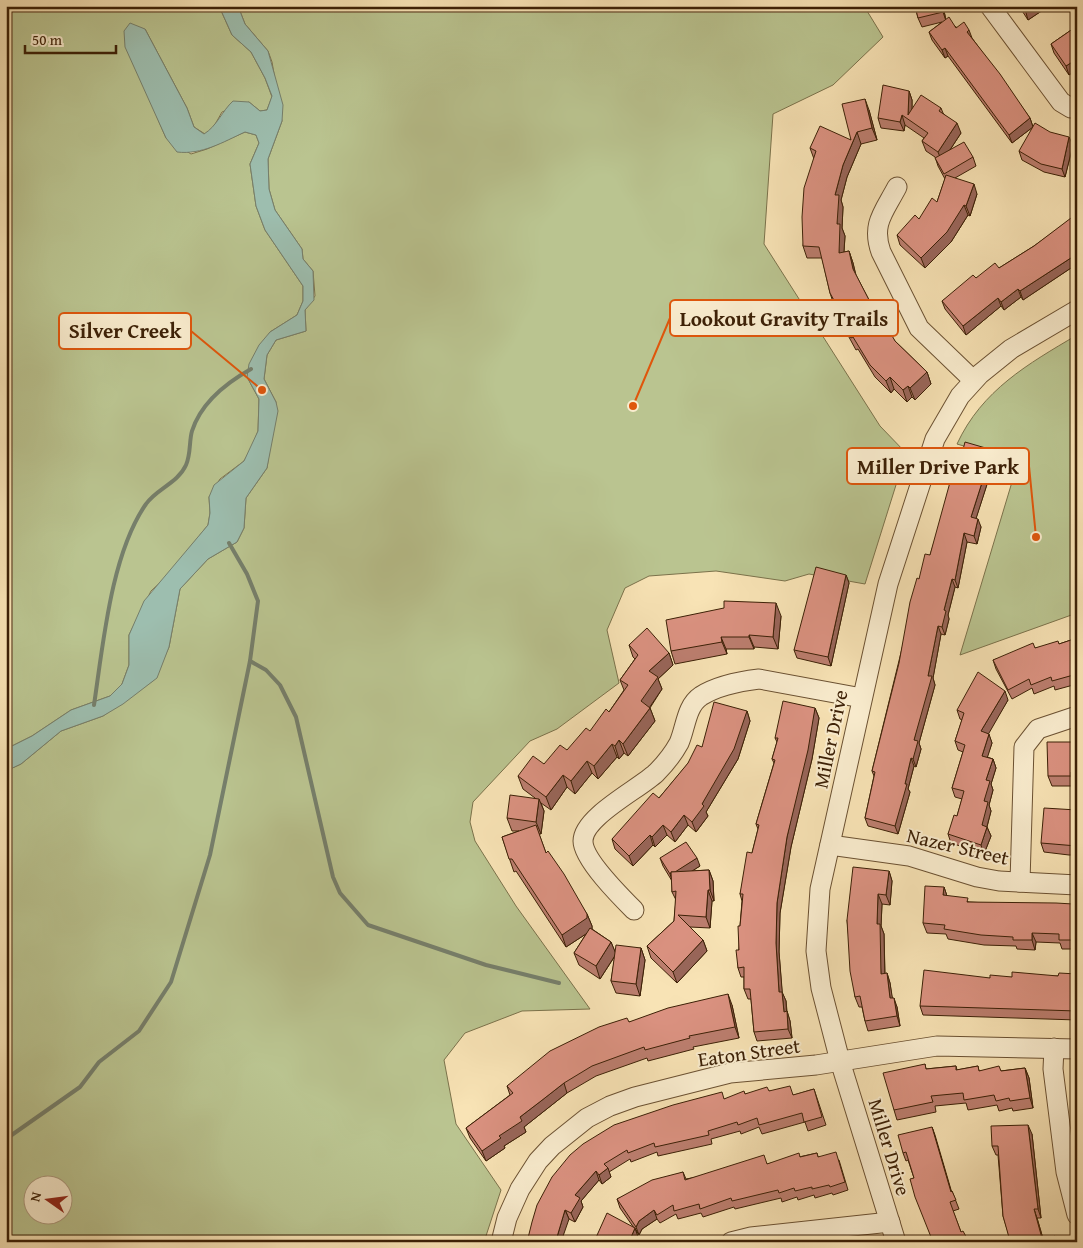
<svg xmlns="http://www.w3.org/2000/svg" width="1083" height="1248" font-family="'Gentium Book Plus',serif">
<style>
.green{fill:#bac490;stroke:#7b724b;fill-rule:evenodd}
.water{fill:#9dbeaf;stroke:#767f6b}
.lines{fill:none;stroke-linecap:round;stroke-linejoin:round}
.stream{stroke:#767f6b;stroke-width:4}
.minor-casing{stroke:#6b5132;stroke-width:21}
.minor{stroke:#faedcf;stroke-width:19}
.wall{fill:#bc7e6f;stroke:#3c2006}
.shaded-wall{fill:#99665a;stroke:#3c2006}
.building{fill:#db9281;stroke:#3c2006}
.labels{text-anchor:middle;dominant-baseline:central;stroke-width:4;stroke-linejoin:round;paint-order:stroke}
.street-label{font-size:20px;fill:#3c2006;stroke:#faedcf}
.leader{fill:none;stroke:#df560c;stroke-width:2}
.callout-dot{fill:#df560c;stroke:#faedcf;stroke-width:2}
.callout{fill:#faedcf;stroke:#df560c;stroke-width:2}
.callout-label{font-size:21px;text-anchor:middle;font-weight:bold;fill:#3c2006}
</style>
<rect width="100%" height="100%" fill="#f8e3b5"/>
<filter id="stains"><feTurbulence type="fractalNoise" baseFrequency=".004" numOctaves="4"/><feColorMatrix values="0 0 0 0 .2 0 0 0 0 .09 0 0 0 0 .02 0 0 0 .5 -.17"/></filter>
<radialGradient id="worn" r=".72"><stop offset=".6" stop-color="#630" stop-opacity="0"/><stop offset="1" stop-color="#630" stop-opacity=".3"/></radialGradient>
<g class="green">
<path d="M6,6H219L232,35L251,52L265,78L272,97L267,110L260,111L249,102L222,112L213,128L205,134L194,127L187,108L145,29L157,117L166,138L191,154L207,149L245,132L256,135L259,143L250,164L256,206L265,230L303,286V301L297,315L270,332L247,377L259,399L258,431L252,447L244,461L220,479L209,497L210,513L208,525L166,577L151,591L129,635V665L122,684L110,696L71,710L32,736L6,749Z"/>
<path d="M238,6H864L883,37L833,85L773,114L764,244L880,426L906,453L865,584L809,574L785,581L716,571L649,576L625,588L607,630L619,683L557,729L530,741L473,802L470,822L475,841L516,906L590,1009L522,1011L465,1033L444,1060L456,1124L501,1190L484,1242H6V771L21,764L61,731L103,716L154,680L169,647L180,589L208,559L237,542L244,528L246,498L267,468L276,402L264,379L267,355L276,340L306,331L305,310L315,296L313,271L303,259L302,249L275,210L269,189L268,159L282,121L272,62L268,51L245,24ZM32,1186H62V1216H32Z"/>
<path d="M1077,335V613L960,655L1018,462L957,444C982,390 1028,364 1077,335Z"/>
</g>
<path class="water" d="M219,6H238L245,24L268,51L283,105L282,121L268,159L269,189L275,210L302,249L303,259L313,271L314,300L305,310L306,331L276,340L267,355L264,379L276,402L278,411L267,468L246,498L244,528L237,542L208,559L180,589L169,647L157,678L123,704L103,716L61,731L21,764L6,771V749L32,736L71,710L110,696L122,684L129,665V635L144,601L208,525L210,513L209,497L214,485L244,461L258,431L259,399L247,377L249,364L259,345L270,332L297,315L303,301V286L265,230L256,206L250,164L259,143L256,135L245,132C223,142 202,155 177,152L166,138L125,47L124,31L130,23L145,29L187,108L194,127L204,134C217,126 222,111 233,101L249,102L260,111L267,110L272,96L265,78L251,52L232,35Z"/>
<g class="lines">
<g class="stream">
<path d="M250,661L266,670L280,685L296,717L333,877L340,893L368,925L486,965L559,983"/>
<path d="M94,705C103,645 111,554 146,504C156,489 178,483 186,465C191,454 189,441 192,431C201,403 226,383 251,369"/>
<path d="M6,1139L80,1087L99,1062L139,1031L171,982L210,855L250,661L258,601L247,574L229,543"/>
</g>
<defs>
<g id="minor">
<path d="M990,6L1061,102L1071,108H1077"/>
<path d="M897,187C884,212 871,224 881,252L919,328L973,380"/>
<path d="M830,845L909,856L977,877L999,881L1077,885"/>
<path d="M1020,882L1024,747L1038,729L1077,716"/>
<path d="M634,910C621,897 583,859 583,841C583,817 639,789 656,773C665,764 673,754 679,743C686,727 686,706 701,696C717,686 742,681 759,679L862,698"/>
<path d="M1054,1048L1053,1069L1066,1172L1077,1215"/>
<path d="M501,1242L507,1218L520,1189L538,1161L552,1146L587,1118L610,1106L635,1097L730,1073L816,1065L937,1046L1077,1049"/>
<path d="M731,1242L751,1237L890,1222"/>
<path d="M896,1242L840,1061L821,988L816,951L820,889L888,584L935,439L960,396L980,374L1011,349L1077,310"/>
</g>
</defs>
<use href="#minor" class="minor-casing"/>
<use href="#minor" class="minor"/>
</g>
<g class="wall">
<path d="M915,6H943L946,20L972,38L1030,118L1033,127L1012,143L948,56L945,58L932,40L929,32L942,22L922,27L918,18Z"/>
<path d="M1019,6H1049L1028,20Z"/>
<path d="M1077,26L1069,75L1054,53L1051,44Z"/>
<path d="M909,91L912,100V109L941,108L943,113L961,133L950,150L973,157L976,166L955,178L977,194L970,216L968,215L951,242L925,268L900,245L897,235L919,219L937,202L945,179L938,166L935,157L926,151L922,141L924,138L905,125L904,131L881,128L878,118Z"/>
<path d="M869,110L877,140L861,144L847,177L841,200L843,207L842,228L845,236L844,252L849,251L853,263L856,275L882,325L895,341L927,372L931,384L915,400L912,397L907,402L894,389L891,393L875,377L858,349L856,350L844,328L839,317L840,316L834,305L830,293L822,258H807L803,246L814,159L810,148L851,140Z"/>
<path d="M1073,145L1065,177L1044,172L1022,160L1019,151Z"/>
<path d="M1077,215V264L1023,300L1021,297L1004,310L1001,306L966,335L945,309L942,301L976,278L999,268L1034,246Z"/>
<path d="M999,459L994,476L990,475L976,518L981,527L977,544L967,542L958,588L955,587L948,615L949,619L945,635L941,634L933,678L935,685L919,743L921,749L916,767L914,766L908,789L910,792L898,834L868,826L865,818L874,776L872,771L919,579L930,555L959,465Z"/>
<path d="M846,575L849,583L831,666L797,658L794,650Z"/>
<path d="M781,616L778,649L754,647V649H726L727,654L675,664L671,651Z"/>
<path d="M1077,638V684L1055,690L1054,686L1034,694L1032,688L1012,699L996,669L993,660L1035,648L1059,644Z"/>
<path d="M629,645L669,653L673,665L658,679L662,689L650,708L655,721L628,756L624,753L619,759L617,757L598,779L592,773L575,794L567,787L551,810L541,803L544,811L541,834H539L546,853L587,914L592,926V929L611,942L615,952L641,948L645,960L640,996L616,993L611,981L615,956L600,979L579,965L574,953L586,934L566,947L516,871L514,872L502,837L519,831H512L507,818L535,798L523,789L518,776L544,764L567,750L590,731L609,712L624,690L620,680L635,659L633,657Z"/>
<path d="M1008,700L988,733L992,743L987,757L993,759L996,768L991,784L993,790L989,805L991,811L987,827L991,836L984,854L951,843L948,834L957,816L962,799L955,797L952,788L963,752L958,750L955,741L962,720L960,719L957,710Z"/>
<path d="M815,708L819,718L812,759L791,847L780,913L779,952L782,992L786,1001L787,1011L790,1021L792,1038L757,1041L754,1032L751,999H748L744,989V977H741L738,968L740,926L742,901L740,894L752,853L758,829L756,824L774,763L772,759L777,742L775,738Z"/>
<path d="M747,711L750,721L738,759L706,812L708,816L696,832L688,825L675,842L667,835L655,847L653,845L633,866L615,849L612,839L659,798L702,747Z"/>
<path d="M1077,742V781L1074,782V786H1052L1048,776Z"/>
<path d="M1077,810V855H1069L1044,852L1041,843Z"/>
<path d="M660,858L700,866L692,871L709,870L713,881L714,901H712L710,928L690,927L703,940L707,951L677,983L651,958L647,946L674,921L676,900L672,892V881L663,866Z"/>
<path d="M889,871L892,881L890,905L882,904L881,926L884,934L885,974L887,973L890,983L892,998L897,1007L900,1026L868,1031L865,1021L862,1007H859L855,997L847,920Z"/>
<path d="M944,887L947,896L969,902L1077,908V949H1062L1060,943L1036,942L1035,950L1017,949L1016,946L984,945L948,939L946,934L927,933L923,923Z"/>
<path d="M1077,974V1020L923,1015L920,1006L990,978L1058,976Z"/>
<path d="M732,1005L739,1038L693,1047L694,1049L648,1061L647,1058L596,1076L567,1093L524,1127L526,1132L504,1146L505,1148L486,1161L470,1138L466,1128L510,1095L507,1086L629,1022Z"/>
<path d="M925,1064L926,1069L956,1066L957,1070L978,1066L979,1071H1001L1025,1068L1029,1078L1033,1108L1013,1111L1012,1108L999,1111L997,1105L968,1110L966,1103L935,1106L936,1112L897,1120L894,1110Z"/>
<path d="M814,1089L826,1125L808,1131L805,1122L762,1134L759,1127L741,1134L740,1131L711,1139L712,1144L658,1156L657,1152L631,1162L630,1159L609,1172L611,1177L602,1184L599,1180L581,1201L583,1207L575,1222L569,1219L552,1177L725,1099L745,1094L769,1091L794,1095Z"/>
<path d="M932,1127L951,1191H952L959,1209L953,1211L961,1232L969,1242L914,1178L908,1160L906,1161L903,1153Z"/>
<path d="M1032,1134L1041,1218H1037L1044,1242H1059H1011L1003,1216L998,1155H996L992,1146Z"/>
<path d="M817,1153L818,1157L839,1160L848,1190L833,1195L832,1193L815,1198L814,1195L798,1200L797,1197L782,1202L781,1198L735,1209L734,1207L703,1217L701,1213L678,1219L676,1214L660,1223L657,1219L642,1229L639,1235L636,1230L638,1237L636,1242H594L634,1228L620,1208L617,1199L683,1172L686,1179L767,1164Z"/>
</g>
<g class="shaded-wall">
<path d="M942,6H943L946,21L943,12Z"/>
<path d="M1029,6H1049L1028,20L1025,9Z"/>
<path d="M969,30L972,38L970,40L967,32Z"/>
<path d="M945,48L948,56L945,58L942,50Z"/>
<path d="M1077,59V70L1069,75L1066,66Z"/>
<path d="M909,91L912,100V122L908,115Z"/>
<path d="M865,99L869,110L877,140L872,128Z"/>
<path d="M902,115L905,125L904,131L900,122Z"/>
<path d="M1030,118L1033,127L1012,143L1009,135Z"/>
<path d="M957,123L961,133L942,162L938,152Z"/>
<path d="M857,132L861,144L847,177L841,200L843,207L842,228L845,236L843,265L839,253L835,195L843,165Z"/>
<path d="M1069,137L1073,145L1065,177L1062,169Z"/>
<path d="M974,184L977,194L970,216L966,206Z"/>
<path d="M964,205L968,215L951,242L925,268L921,258Z"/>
<path d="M849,251L853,263L857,281L853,269Z"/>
<path d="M1077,254V264L1023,300L1020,291Z"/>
<path d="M1018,289L1021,297L1004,310L1001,302Z"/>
<path d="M998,298L1001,306L966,335L963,326Z"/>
<path d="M927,372L931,384L915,400L910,388Z"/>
<path d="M890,377L894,389L891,393L886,381Z"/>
<path d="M908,386L912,397L907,402L903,390Z"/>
<path d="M996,451L999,459L994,476L991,468Z"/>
<path d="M987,467L990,475L974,525L971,517Z"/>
<path d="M978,519L981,527L977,544L974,536Z"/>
<path d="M964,533L967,542L958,588L955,580Z"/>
<path d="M846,575L849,583L831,666L828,657Z"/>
<path d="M952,579L955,587L948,615L949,619L945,635L942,627L944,610Z"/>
<path d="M776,603L781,616L778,649L773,637Z"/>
<path d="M938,626L941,634L933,678L935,685L919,743L921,749L916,767L913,759L914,740L928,676Z"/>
<path d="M749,635L754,647V649L749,637Z"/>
<path d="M721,637L726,649L727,654L722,642Z"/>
<path d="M669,653L673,665L658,679L662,689L645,714L641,701L649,671Z"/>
<path d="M1005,691L1008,700L985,740L981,731Z"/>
<path d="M650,708L655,721L628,756L623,744Z"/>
<path d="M815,708L819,718L812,759L791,847L780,913L779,952L783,1001L779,992L776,943L777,903L787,837Z"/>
<path d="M747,711L750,721L738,759L706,812L708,816L696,832L692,822L702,804Z"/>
<path d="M989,734L992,743L985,765L982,756Z"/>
<path d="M619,740L624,753L619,759L615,746Z"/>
<path d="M612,744L617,757L598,779L594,766Z"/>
<path d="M911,758L914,766L908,789L910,792L898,834L895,826Z"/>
<path d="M993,759L996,768L991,784L993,790L989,805L991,811L985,834L982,825L986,780Z"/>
<path d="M587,761L592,773L575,794L571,781Z"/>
<path d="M1071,772L1074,782V786L1071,776Z"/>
<path d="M563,775L567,787L551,810L546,797Z"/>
<path d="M539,799L544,811L541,834L536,822Z"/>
<path d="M684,815L688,825L675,842L671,832Z"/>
<path d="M663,825L667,835L655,847L652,837Z"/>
<path d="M987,827L991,836L984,854L981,845Z"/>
<path d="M650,835L653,845L633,866L629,856Z"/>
<path d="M697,858L700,866L673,883L670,874Z"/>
<path d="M709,870L713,881L714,901L710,890Z"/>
<path d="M889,871L892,881L890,905L886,895Z"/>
<path d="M944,887L947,896L943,895Z"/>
<path d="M708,890L712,901L710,928L706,917Z"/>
<path d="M878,894L882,904L881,926L884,934L885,984L881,974L877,924Z"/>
<path d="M587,914L592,926V930L566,947L562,935Z"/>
<path d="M1032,933L1036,942L1035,950L1032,940Z"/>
<path d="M703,940L707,951L677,983L673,972Z"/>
<path d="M611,942L616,954L600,979L596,966Z"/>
<path d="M641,948L645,960L640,996L636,984Z"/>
<path d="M887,973L890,983L894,1008L890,998Z"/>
<path d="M782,992L786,1001L787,1021L784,1012Z"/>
<path d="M728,994L732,1005L739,1038L735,1027Z"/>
<path d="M894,998L897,1007L900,1026L897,1016Z"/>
<path d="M787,1011L790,1021L792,1038L788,1029Z"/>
<path d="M1025,1068L1029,1078L1033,1108L1030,1098Z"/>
<path d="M564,1083L567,1093L524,1127L526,1132L504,1146L505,1148L486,1161L482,1151L520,1117Z"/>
<path d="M1028,1125L1032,1134L1041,1218L1038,1209Z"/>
<path d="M932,1127L935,1135L954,1200L951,1192Z"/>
<path d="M608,1168L611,1177L602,1184L599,1175Z"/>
<path d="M596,1171L599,1180L581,1201L583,1207L575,1222L571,1213L575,1195Z"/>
<path d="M1034,1209L1037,1218L1044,1242H1043Z"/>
<path d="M565,1210L569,1219L561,1242H558L557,1237Z"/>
<path d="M654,1210L657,1219L642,1229L639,1235L636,1227L639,1221Z"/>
<path d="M635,1228L638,1237L636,1242H629Z"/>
</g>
<g class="building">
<path d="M915,6H942L943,12L918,18Z"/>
<path d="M1023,6H1029L1025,9Z"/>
<path d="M949,17L956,28L964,22L969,30L967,32L1000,74L1030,118L1009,135L945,48L942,50L929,32Z"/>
<path d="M1077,26V59L1066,66L1051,44Z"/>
<path d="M883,85L909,91L908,115L921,95L941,108L939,111L957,123L938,152L922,141L928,133L902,115L900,122L878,118Z"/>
<path d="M865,99L872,128L857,132L843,165L835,195H839L837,224H840L839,253L849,251L853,269L882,325L885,323L895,341L927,372L910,388L908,386L903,390L890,377L886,381L870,365L853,337L851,338L839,317L842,315L830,293L819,247L803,246L802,217L804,188L816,151L810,148L820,126L851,140L842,104Z"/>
<path d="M1035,123L1050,132L1069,137L1062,169L1041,164L1019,151Z"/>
<path d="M964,142L973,157L944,174L935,158Z"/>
<path d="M946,175L974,184L966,206L964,205L947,232L921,258L897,235L915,215L919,219L932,198L937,202Z"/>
<path d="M1077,215V254L1020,291L1018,289L1001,302L998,298L963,326L942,301L973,275L976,278L995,263L999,268L1034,246L1071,218Z"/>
<path d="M965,442L996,451L991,468L987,467L971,517L978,519L974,536L964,533L955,580L952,579L944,610L946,611L942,627L938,626L928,676H932L914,740L918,741L913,759L911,758L905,784H907L895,826L865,818L875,772L872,771L899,663L910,602L917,578L919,579L925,554L930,555L955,464L959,465Z"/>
<path d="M816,567L846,575L828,657L794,650Z"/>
<path d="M724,601L776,603L773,637L749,635V637H721L722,642L671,651L666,620L724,608Z"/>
<path d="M647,628L669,653L649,671L658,677L641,701L650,708L623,744L619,740L615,746L612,744L594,766L587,761L571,781L563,775L546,797L518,776L533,756L544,764L560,745L567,750L586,728L590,731L606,709L609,712L628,685L620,680L638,655L629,645Z"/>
<path d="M1077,638V674L1052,681L1051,677L1031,685L1029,679L1008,690L993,660L1033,643L1035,648L1058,641L1059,644Z"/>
<path d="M978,672L1005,691L981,731L989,734L982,756L993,759L986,780L990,781L984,801L988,802L982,825L987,827L981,845L948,834L954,815L957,816L964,791L952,788L965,745L955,741L964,713L957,710Z"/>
<path d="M783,701L815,708L808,750L787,837L777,903L776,943L779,992H782L784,1012L787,1011L788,1029L754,1032L750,989H744V967L738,968L736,950H739L738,926H740L743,894H740L747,852L752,853L759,825L756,824L775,760L772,759L778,738H775Z"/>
<path d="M714,702L747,711L734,749L702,804L704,806L692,822L684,815L671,832L663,825L652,837L650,835L629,856L612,839L653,793L659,798L688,763L697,745L702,747Z"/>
<path d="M1047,742H1077V770L1071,772V776H1048Z"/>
<path d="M510,795L539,799L536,822L507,818Z"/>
<path d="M1044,808L1077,810V846L1041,843Z"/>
<path d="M536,825L546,853L548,851L564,874L587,914V918L562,935L512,859H509L502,837Z"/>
<path d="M686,842L697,858L675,872H671V873L670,874L660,858Z"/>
<path d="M853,867L889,871L886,895L878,894L877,924H880L881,974L887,973L890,998H894L897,1016L865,1021L860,996L855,997L850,971L847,920Z"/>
<path d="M709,870L710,890H708L706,917L678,915L703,940L673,972L647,946L674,921L676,891L672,892L671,872Z"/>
<path d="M925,886L944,887L943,895L968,898L967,902L1056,903L1073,904V907L1077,908V940H1059V934L1032,933V940H1013V937L981,935L944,929L945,925L923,923Z"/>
<path d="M590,928L611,942L596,966L574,953Z"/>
<path d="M616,945L641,948L636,984L611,981Z"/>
<path d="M924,970L990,978V975L1012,977V972L1058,976L1059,973L1077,974V1011L920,1006Z"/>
<path d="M728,994L735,1027L689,1036L690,1038L645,1050L644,1047L592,1066L564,1083L541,1101L520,1117L522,1121L499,1136L501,1138L482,1151L466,1128L513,1093L507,1086L550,1051L599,1027L627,1018L629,1022L668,1008Z"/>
<path d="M925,1064L926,1069L956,1066V1070L978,1066L979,1071L999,1066L1001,1071L1025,1068L1030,1098L1010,1101L1009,1098L996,1101L994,1095L964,1100L963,1093L931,1096L933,1102L894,1110L883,1073Z"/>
<path d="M790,1086L793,1095L814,1089L822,1117L804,1122L802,1113L759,1125L757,1118L738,1125L737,1122L708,1131L709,1135L655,1147L654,1143L628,1153L627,1150L604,1164L608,1168L599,1175L596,1171L575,1195L580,1198L571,1213L565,1210L557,1237H559L558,1242H527L532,1222L537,1205L552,1177L570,1155L583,1144L614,1125L673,1105L722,1092L724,1099L744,1091L745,1094L767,1087L769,1091Z"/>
<path d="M1028,1125L1038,1209H1034L1043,1242H1021L1019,1238L1010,1241L1003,1216L998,1146H992L991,1126Z"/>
<path d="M932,1127L951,1192L952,1191L956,1200L950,1202L961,1232L963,1231L969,1242H933L915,1197L910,1179L914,1178L906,1152L903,1153L898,1135Z"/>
<path d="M836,1152L845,1182L830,1187L829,1185L812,1189V1187L795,1191L794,1188L779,1193L778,1190L732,1201L731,1198L700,1209L699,1204L674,1211L673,1205L657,1215L654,1210L639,1221L636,1227L617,1199L652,1180L683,1172L685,1180L764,1155L767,1164L799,1153L800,1157L817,1153L818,1157Z"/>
<path d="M607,1213L635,1228L629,1242H594Z"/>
<path d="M1055,1236L1059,1242H1044Z"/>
</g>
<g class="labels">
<g class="street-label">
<text transform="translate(830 739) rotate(-78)">Miller Drive</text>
<text transform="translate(958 846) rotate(13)">Nazer Street</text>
<text transform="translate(749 1052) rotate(-8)">Eaton Street</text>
<text transform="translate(890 1147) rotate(73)">Miller Drive</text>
</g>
</g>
<path class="leader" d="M633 406L670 318M262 390L191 331M1036 537L1029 466"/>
<g class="callout-dot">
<circle cx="633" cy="406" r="5"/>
<circle cx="262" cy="390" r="5"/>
<circle cx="1036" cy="537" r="5"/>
</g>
<g class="callout">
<rect x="670" y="300" width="228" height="36" rx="5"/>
<rect x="59" y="313" width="132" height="36" rx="5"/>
<rect x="847" y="448" width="182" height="36" rx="5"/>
</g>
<g class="callout-label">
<text x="784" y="326">Lookout Gravity Trails</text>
<text x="125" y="338">Silver Creek</text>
<text x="938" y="474">Miller Drive Park</text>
</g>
<rect width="1083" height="1248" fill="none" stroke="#f8e3b5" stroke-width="25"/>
<rect x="8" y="8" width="1068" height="1233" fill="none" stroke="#3c2006" stroke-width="2.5"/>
<rect x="12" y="12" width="1058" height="1223" fill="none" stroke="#3c2006"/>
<g transform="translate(48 1200) rotate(284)"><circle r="24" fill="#faedcf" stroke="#ae9b7f"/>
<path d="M0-4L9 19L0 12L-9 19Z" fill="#8f2418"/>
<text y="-8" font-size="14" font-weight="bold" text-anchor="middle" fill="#3c2006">N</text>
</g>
<path d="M25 45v8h91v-8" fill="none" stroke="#3c2006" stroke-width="2.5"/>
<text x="32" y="45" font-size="15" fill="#3c2006" stroke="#faedcf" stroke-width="4" paint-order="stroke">50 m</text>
<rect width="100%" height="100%" filter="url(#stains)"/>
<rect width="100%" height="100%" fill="url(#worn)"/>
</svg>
